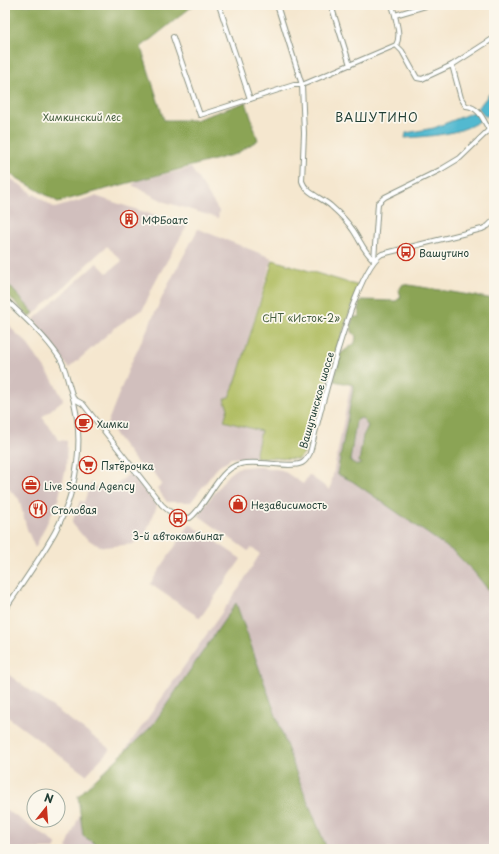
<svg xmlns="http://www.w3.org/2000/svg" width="499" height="854" font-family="'Playpen Sans',sans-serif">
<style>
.industrial{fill:#d1bfbd}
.green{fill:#afbc5e;stroke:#677c49}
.forest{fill:#8ba455;stroke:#557044;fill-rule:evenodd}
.water{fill:#52b9d0;stroke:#387b82}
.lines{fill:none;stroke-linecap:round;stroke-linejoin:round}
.minor-casing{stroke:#8a9282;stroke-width:6}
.minor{stroke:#fff;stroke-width:4}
.labels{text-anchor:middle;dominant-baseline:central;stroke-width:3.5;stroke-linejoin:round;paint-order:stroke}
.park-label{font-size:10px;fill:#435d3e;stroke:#fbf7ec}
.poi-label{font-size:10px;fill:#1f3d34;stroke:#fbf7ec;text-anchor:start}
.street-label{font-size:10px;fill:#1f3d34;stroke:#fbf7ec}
.quarter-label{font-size:12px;letter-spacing:1px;fill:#1f3d34;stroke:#fbf7ec}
</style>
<rect width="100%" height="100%" fill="#fbf7ec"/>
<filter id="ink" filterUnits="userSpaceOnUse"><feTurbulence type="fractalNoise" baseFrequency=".025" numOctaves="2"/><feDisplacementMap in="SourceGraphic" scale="8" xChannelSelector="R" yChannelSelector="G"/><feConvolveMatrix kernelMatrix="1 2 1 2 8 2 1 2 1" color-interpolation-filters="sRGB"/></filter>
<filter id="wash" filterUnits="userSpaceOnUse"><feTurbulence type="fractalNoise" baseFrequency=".012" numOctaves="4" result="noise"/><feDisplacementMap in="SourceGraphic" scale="16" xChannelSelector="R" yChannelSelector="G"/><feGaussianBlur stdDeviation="0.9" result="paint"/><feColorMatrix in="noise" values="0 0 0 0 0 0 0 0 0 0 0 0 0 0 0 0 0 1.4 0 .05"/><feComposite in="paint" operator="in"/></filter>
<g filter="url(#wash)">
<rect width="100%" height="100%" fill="#f5e7cf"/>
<g class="industrial">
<path d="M191,168L219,211L218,218L165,202L132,185L138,181Z"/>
<path d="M5,175L31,192L32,196L34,194L55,208L95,196L187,226L155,282L143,309L117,326L69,368L34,319L97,263L107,273L122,261L107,246L85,266L86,267L32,316L25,306L5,291Z"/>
<path d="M198,229L272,258L236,381L229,397L228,408L225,421L261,431L255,457L231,458L217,468L191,502H167L157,488L162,484L150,468L144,472L107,424L131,363L138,349L168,285Z"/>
<path d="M363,301L494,317V849H66L79,816L237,591L260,554L252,548L248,551L198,515L228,475L237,468L255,466L282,470L303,484L309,475L330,490L350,388Z"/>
<path d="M5,319L17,335L24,339L38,359L51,377L62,397L63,400L42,417L59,440L67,441L66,468L58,500L35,548L27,529L19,499L5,485Z"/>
<path d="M131,472L157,506L146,532L133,544L104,547L95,544L82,535L72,523L80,501L84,502L91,482L96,488L99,485L107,493Z"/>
<path d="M190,524L241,559L200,618L150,584Z"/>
<path d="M5,672L110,749L86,775L5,715Z"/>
<path d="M5,809L57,844L54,849H5Z"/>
</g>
<path class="green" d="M273,260L359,286L334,357L304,453L299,459H296L255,457L261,431L224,421L228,408L224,399L229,397L236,381Z"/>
<g class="forest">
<path d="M5,5H194L141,47L164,120H195L246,102L258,140L236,154L58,202L5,171Z"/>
<path d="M5,281L34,313L29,317L5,292Z"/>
<path d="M403,284L494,299V597L474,572L454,552L352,481L337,474L354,385L334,381L340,354L355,343L356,336C349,331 351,325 353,317H359V303L361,300L396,301L401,297L399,290ZM362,418L368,426L363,436L359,462L361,464L357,465L350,461L356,421L359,419Z"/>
<path d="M236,603L297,775L327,849H104L83,836L78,796L152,726Z"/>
</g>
<g class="water">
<path d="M494,88V110L485,117L478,108Z"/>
<path d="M476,111L481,120C460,135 430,136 405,138L406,133L434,128Z"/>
</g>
</g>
<g filter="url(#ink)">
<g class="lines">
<defs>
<g id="minor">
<path d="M219,5L250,99"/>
<path d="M277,5L302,85L304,133L302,181C306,194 323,198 332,207C340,214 347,221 353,230C360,240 364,252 374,260L378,203L385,197L440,170L460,158L494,125"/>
<path d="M331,5L350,65"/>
<path d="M392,5L395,15"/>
<path d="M173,37L200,115L294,85H302L396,45C401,36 397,26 395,15L429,5"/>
<path d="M396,45L402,51L417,78L422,79L452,65L461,98L466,106C479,107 483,119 489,130"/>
<path d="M452,65L494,38"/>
<path d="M5,299C24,317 44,335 59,357C65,365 67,379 70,388C86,435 78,490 55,532C40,559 22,584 5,609"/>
<path d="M74,399L83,404L162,505C169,512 179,518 190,518C208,504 217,470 240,464C257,459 289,469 302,463C306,461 308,457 310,453C319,417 354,270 382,254L482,229L488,226L494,220"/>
</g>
</defs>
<use href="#minor" class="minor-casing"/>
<use href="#minor" class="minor"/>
</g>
</g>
<defs>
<symbol id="building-ring" viewBox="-11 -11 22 22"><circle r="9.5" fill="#fbf7ec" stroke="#c8321e" stroke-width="1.5"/><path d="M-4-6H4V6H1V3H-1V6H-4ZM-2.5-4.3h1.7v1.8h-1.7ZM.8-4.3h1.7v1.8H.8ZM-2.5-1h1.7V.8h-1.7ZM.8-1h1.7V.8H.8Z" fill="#c8321e"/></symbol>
<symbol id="bus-ring" viewBox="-11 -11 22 22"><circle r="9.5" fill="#fbf7ec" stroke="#c8321e" stroke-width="1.5"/><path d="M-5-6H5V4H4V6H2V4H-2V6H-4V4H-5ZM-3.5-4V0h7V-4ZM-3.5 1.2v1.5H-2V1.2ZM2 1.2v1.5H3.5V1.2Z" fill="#c8321e"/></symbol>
<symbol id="cafe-ring" viewBox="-11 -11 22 22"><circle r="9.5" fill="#fbf7ec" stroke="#c8321e" stroke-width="1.5"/><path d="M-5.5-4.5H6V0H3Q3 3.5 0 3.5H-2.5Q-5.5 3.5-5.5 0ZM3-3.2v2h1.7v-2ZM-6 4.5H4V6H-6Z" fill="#c8321e"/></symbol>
<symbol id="supermarket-ring" viewBox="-11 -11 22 22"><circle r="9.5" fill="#fbf7ec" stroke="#c8321e" stroke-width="1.5"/><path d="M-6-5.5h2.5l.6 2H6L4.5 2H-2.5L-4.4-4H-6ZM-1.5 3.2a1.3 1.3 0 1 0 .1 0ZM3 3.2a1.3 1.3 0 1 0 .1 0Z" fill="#c8321e"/></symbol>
<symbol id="office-ring" viewBox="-11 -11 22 22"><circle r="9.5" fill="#fbf7ec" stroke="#c8321e" stroke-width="1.5"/><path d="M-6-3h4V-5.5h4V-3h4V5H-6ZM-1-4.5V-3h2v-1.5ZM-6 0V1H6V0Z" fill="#c8321e"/></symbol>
<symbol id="shop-ring" viewBox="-11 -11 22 22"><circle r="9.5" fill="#fbf7ec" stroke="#c8321e" stroke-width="1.5"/><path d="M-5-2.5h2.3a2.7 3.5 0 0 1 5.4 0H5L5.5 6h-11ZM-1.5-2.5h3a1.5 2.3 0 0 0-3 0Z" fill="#c8321e"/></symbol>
<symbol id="restaurant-ring" viewBox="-11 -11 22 22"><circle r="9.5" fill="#fbf7ec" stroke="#c8321e" stroke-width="1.5"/><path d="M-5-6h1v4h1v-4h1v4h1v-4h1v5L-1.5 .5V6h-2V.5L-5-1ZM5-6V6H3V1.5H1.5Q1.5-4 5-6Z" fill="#c8321e"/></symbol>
</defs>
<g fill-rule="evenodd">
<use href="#building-ring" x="119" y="209" width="20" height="20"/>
<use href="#bus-ring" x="396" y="242" width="20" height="20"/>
<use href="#cafe-ring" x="74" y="413" width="20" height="20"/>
<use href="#supermarket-ring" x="78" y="455" width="20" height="20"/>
<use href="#office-ring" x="21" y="475" width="20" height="20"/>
<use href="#shop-ring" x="228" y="494" width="20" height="20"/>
<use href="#restaurant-ring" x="28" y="499" width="20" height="20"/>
<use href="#bus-ring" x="168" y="508" width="20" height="20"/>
</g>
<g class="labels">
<g class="park-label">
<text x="82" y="116">Химкинский лес</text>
<text x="301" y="317">СНТ «Исток-2»</text>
</g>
<g class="poi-label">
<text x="142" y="219">МФБоатс</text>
<text x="419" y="252">Вашутино</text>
<text x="97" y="423">Химки</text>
<text x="101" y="465">Пятёрочка</text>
<text x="44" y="485">Live Sound Agency</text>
<text x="251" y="504">Независимость</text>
<text x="51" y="509">Столовая</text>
<text x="178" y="535" text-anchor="middle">3-й автокомбинат</text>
</g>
<g class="street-label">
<text transform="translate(316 400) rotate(-74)">Вашутинское шоссе</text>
</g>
<g class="quarter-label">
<text x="377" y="117">ВАШУТИНО</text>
</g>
</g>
<rect width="499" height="854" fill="none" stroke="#fbf7ec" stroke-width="20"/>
<g transform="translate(46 808) rotate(17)"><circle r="19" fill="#fbf7ec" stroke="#a3ada2"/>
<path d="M0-3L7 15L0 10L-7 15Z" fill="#c8321e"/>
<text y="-6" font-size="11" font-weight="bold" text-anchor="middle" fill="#1f3d34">N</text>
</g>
</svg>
